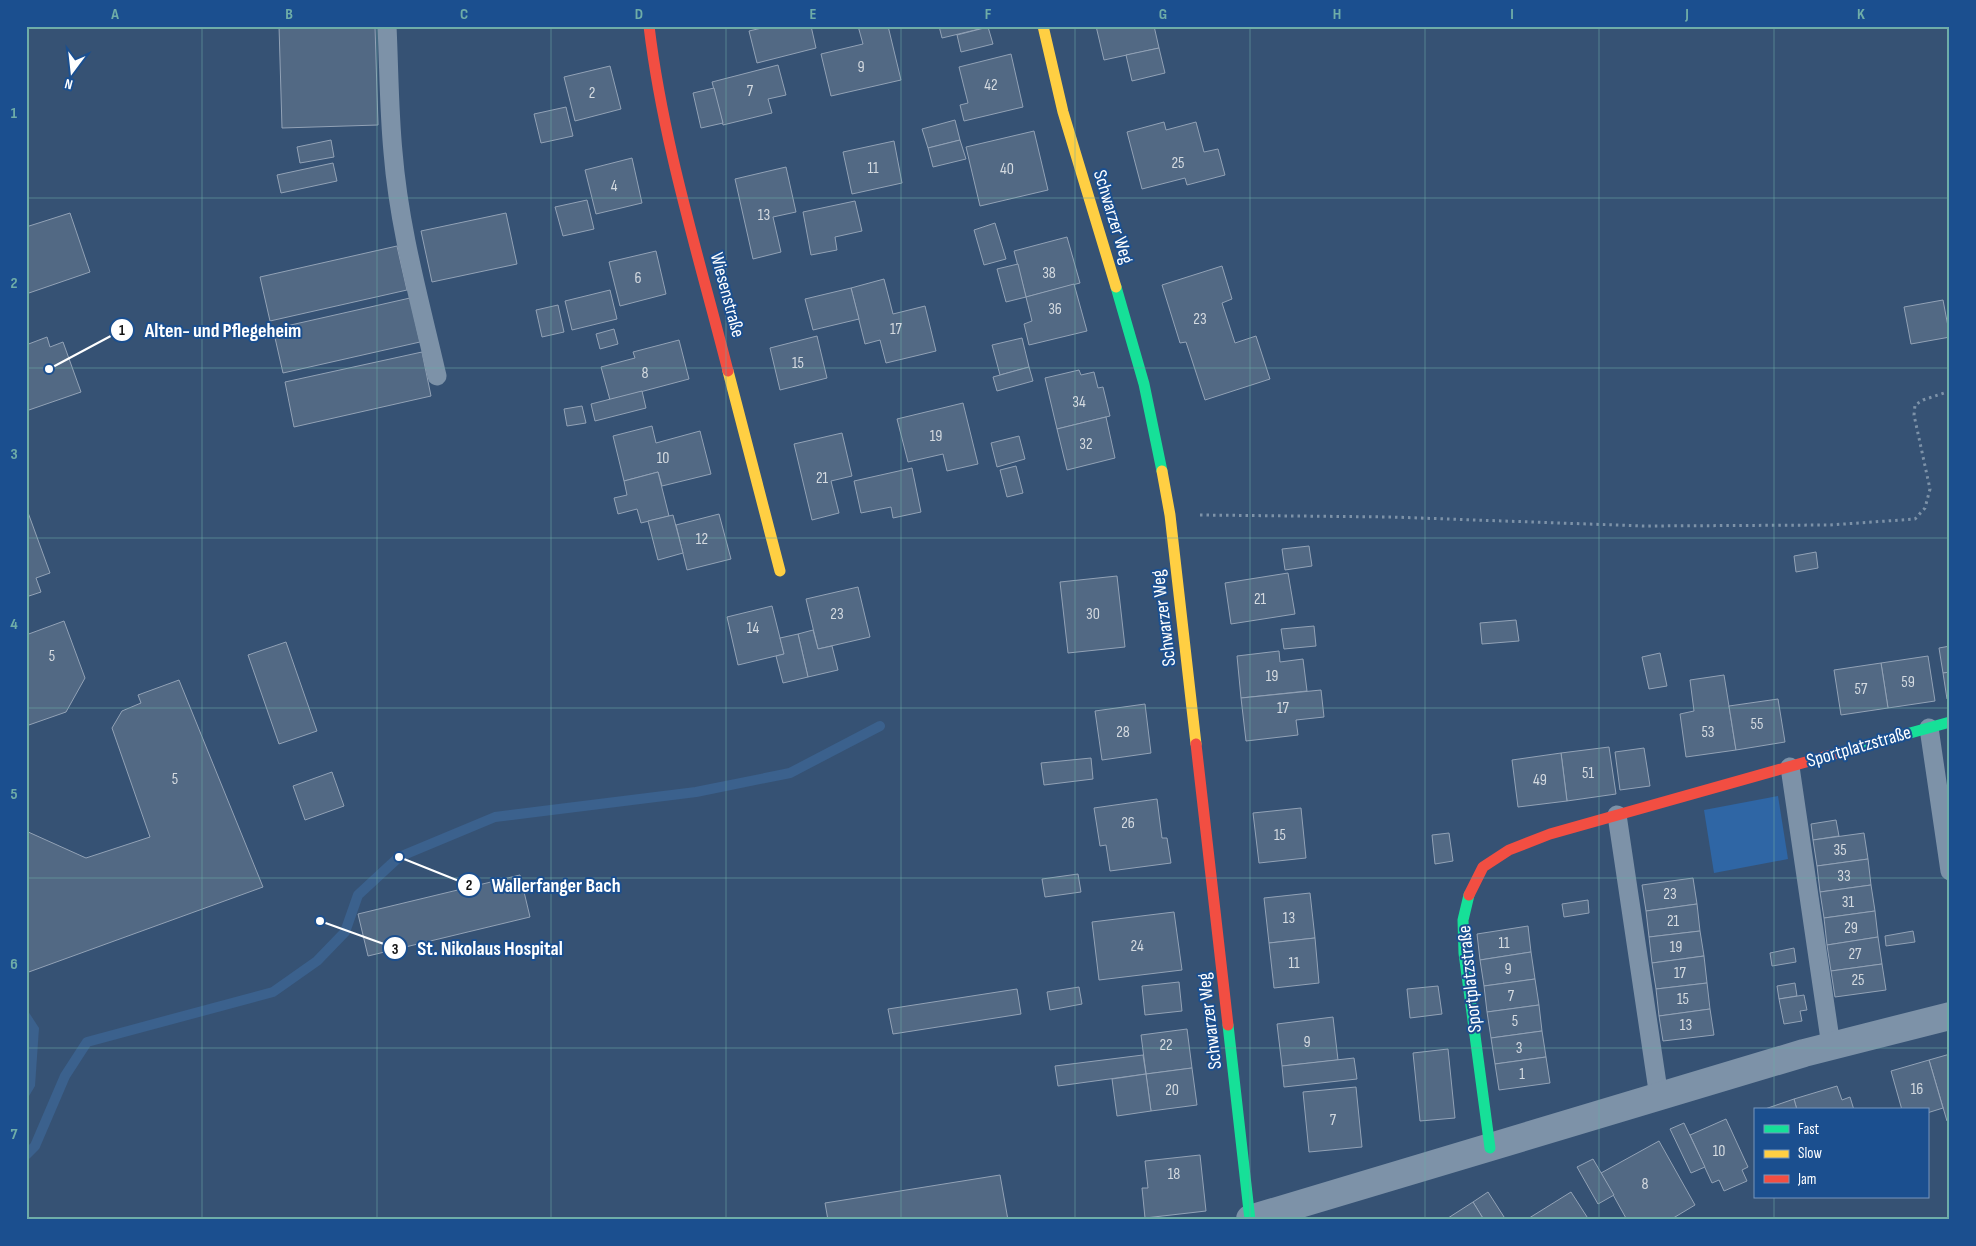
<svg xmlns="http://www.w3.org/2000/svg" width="1976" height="1246" font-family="'Sofia Sans Condensed',sans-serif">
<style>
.green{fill:#2f66a5}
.water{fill:#3b618d}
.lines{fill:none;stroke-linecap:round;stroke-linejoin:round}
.stream{stroke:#3b618d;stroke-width:10}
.building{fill:#526984;stroke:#92a2b6}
.path{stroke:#7d92a8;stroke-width:3;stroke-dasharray:2.5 4;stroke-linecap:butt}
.lane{stroke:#7d92a8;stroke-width:19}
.street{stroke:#7d92a8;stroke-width:28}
.fast{stroke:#16e098;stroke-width:11}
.slow{stroke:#ffcf43;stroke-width:11}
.jam{stroke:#f24e42;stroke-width:11}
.grid{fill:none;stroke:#6fada8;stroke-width:1;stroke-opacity:0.55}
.labels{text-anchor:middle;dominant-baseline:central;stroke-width:4;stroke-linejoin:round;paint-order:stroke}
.number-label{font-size:16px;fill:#d4dae0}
.street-label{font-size:19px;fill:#fff;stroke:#1b4f8f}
.leader{fill:none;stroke:#fff;stroke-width:2}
.callout-dot{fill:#fff;stroke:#1b4f8f;stroke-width:2}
.mark-label{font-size:15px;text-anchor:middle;font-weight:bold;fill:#111}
.callout-label{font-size:20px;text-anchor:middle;font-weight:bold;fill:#fff;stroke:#1b4f8f;stroke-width:4;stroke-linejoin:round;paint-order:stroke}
.neatline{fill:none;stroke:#6fada8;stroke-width:2}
.grid-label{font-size:16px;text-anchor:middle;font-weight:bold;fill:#6fada8}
</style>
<rect width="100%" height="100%" fill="#365274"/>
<path class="green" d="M1778,796L1788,859L1714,873L1704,810Z"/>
<path class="water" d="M26,1008L39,1028L35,1086L26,1101Z"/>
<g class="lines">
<path class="stream" d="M26,1155L35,1146L65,1076L87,1042L273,992L317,961L345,932L358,895L399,857L495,817L696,792L790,773L880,726"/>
</g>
<g class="building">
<path d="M279,26H375L378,125L282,128Z"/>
<path d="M770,26H811L816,48L757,63L749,31Z"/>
<path d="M858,26H888L901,80L831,96L821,54L863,44Z"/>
<path d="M939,26H992L942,38Z"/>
<path d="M1096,26H1154L1159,48L1104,60Z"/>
<path d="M988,27L993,44L961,52L957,35Z"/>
<path d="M1159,48L1165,73L1132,81L1126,55Z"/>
<path d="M1011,54L1023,107L964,121L960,105L968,103L959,67Z"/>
<path d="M778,65L786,95L768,99L772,113L723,125L712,82Z"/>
<path d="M610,66L621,109L575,121L564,77Z"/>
<path d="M714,88L723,123L701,128L693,93Z"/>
<path d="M566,107L573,136L541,143L534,114Z"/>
<path d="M955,120L960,140L928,148L922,129Z"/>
<path d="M1164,122L1166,130L1196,122L1204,152L1218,149L1225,175L1187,185L1185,178L1142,189L1127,132Z"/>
<path d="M1034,131L1048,190L980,206L966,147Z"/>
<path d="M331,140L334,157L300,163L297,147Z"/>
<path d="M960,140L966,159L933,167L928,148Z"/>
<path d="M894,141L902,183L852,194L843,152Z"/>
<path d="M632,158L642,203L596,214L585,170Z"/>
<path d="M333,163L337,181L281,193L277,175Z"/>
<path d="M786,167L796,212L773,217L781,252L753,259L735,179Z"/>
<path d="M587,200L594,229L563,236L555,207Z"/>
<path d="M855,201L862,231L835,237L837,250L811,255L803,212Z"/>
<path d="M70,213L90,272L26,294V227Z"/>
<path d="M506,213L517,264L432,282L421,231Z"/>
<path d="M995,223L1006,259L984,265L974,230Z"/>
<path d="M1067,237L1080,283L1026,297L1014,251Z"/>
<path d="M397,246L407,290L270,321L260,277Z"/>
<path d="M656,251L666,294L620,306L609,262Z"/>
<path d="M1018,264L1026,297L1006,302L997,269Z"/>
<path d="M1222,266L1232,299L1222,303L1235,343L1256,336L1270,379L1205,400L1186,342L1180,343L1162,285Z"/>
<path d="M884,279L893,314L925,306L936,351L886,363L880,340L865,344L851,288Z"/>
<path d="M1074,284L1087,331L1029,345L1024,324L1032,321L1026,297Z"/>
<path d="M851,288L859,319L813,330L805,299Z"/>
<path d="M610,290L617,319L572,330L565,301Z"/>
<path d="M410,298L420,342L283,373L273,329Z"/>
<path d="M1943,300L1950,337L1911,344L1904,307Z"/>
<path d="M558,305L564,332L542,337L536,310Z"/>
<path d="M614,329L618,344L600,349L596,334Z"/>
<path d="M817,336L827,378L780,390L770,348Z"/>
<path d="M47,337L50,347L63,342L81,392L26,411V345Z"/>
<path d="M1022,338L1029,367L1000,375L992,345Z"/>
<path d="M679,340L689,379L610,400L601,367L635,358L633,352Z"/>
<path d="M422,352L431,396L294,427L285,382Z"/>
<path d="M1029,367L1033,381L997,391L993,377Z"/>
<path d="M1079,370L1081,375L1094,372L1098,388L1103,387L1110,416L1057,429L1045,378Z"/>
<path d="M642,391L646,408L595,421L591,404Z"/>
<path d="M963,403L978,464L947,471L943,454L908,462L897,419Z"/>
<path d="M582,406L586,423L567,426L564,409Z"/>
<path d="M1106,417L1115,458L1067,470L1057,429Z"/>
<path d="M652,426L656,443L700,431L711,474L662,486L658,472L624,481L613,436Z"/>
<path d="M842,433L852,476L831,481L839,513L812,520L794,444Z"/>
<path d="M1019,436L1025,459L997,467L991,443Z"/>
<path d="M1016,466L1023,493L1007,497L1000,470Z"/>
<path d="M912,468L921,512L893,518L891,507L861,513L854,481Z"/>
<path d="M658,472L669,516L641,523L637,509L618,514L614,498L627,495L624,481Z"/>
<path d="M26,507L50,573L36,578L41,592L26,597Z"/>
<path d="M719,514L731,559L687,570L676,525Z"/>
<path d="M673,515L683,553L658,560L648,521Z"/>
<path d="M1309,546L1312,566L1285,570L1282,549Z"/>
<path d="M1816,552L1818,568L1796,572L1794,556Z"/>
<path d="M1288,573L1295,614L1231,624L1225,583Z"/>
<path d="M1117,576L1125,647L1068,653L1060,582Z"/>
<path d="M858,587L870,637L818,649L806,599Z"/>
<path d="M772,606L784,654L738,665L727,617Z"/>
<path d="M1516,620L1519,641L1482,644L1480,623Z"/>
<path d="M64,621L85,678L66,712L26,726V635Z"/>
<path d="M1314,626L1316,646L1284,649L1281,629Z"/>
<path d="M813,630L818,649L832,646L838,670L808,677L798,634Z"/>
<path d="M798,634L808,677L783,683L776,656L784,654L780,638Z"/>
<path d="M286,642L317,731L279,744L248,655Z"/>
<path d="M1950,646V672L1943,673L1939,648Z"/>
<path d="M1279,651L1280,662L1303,659L1307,691L1241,698L1237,656Z"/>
<path d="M1660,653L1667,686L1649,689L1642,657Z"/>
<path d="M1928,656L1935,701L1888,708L1881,663Z"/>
<path d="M1881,663L1888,708L1841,715L1834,670Z"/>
<path d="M1950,672V699H1947L1943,673Z"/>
<path d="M1724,675L1736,750L1686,757L1680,714L1694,711L1690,680Z"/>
<path d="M179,680L263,887L26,973V831L86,858L150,837L112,728L122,711L141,703L138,695Z"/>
<path d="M1321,690L1324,717L1296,720L1298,735L1246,741L1241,698Z"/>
<path d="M1778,699L1785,742L1736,750L1729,706Z"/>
<path d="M1145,704L1151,753L1102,760L1095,711Z"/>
<path d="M1609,747L1616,794L1567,801L1561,753Z"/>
<path d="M1644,748L1650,786L1620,790L1615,752Z"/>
<path d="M1561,753L1567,801L1518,807L1512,760Z"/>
<path d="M1091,758L1093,779L1044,785L1041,763Z"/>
<path d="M332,772L344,806L305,820L293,786Z"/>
<path d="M1157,799L1162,838H1167L1171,863L1110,871L1106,845L1100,846L1094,808Z"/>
<path d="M1301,808L1306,858L1259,863L1253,813Z"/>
<path d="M1836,820L1839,836L1813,840L1811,824Z"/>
<path d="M1449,833L1453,861L1435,864L1432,835Z"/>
<path d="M1864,833L1868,859L1817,866L1813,840Z"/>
<path d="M1868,859L1871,885L1820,892L1817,866Z"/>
<path d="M1078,874L1081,892L1045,897L1042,879Z"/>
<path d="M520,875L530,917L368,956L358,914Z"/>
<path d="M1693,878L1697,904L1646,911L1642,885Z"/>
<path d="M1871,885L1875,911L1824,918L1820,892Z"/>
<path d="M1310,893L1315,938L1269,943L1264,898Z"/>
<path d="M1588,900L1589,913L1564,917L1562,904Z"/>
<path d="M1697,904L1700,931L1649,937L1646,911Z"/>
<path d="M1875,911L1878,937L1827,945L1824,918Z"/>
<path d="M1174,912L1182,970L1099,980L1092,922Z"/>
<path d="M1528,926L1531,952L1480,960L1477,934Z"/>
<path d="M1700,931L1704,956L1652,963L1649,937Z"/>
<path d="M1913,931L1915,942L1886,946L1885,936Z"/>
<path d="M1878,937L1882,964L1831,971L1827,945Z"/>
<path d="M1315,938L1319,983L1274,988L1269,943Z"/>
<path d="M1794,948L1796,962L1772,966L1770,953Z"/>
<path d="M1531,952L1535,979L1484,986L1480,960Z"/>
<path d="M1704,956L1707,983L1656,989L1652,963Z"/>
<path d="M1882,964L1886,990L1835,997L1831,971Z"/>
<path d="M1535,979L1539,1005L1487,1012L1484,986Z"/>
<path d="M1179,982L1182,1011L1145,1015L1142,986Z"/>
<path d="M1707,983L1710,1009L1659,1016L1656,989Z"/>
<path d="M1795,983L1797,996L1779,999L1777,986Z"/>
<path d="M1438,986L1442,1014L1410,1018L1407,989Z"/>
<path d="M1079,987L1082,1004L1050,1010L1047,992Z"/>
<path d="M1017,989L1021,1014L893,1034L888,1009Z"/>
<path d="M1804,995L1807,1010L1800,1011L1802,1021L1784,1024L1779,999Z"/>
<path d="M1539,1005L1542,1031L1491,1038L1487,1012Z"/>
<path d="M1710,1009L1714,1035L1663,1041L1659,1016Z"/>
<path d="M1333,1017L1338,1060L1282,1066L1277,1024Z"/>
<path d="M1187,1029L1192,1068L1146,1074L1141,1035Z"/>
<path d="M1542,1031L1546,1057L1495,1064L1491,1038Z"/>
<path d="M1448,1049L1455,1118L1420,1121L1413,1053Z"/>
<path d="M1950,1054V1120L1947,1121L1929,1060Z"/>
<path d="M1143,1055L1146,1074L1058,1086L1055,1066Z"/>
<path d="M1546,1057L1550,1083L1499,1090L1495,1064Z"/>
<path d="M1354,1058L1357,1079L1284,1087L1282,1066Z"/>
<path d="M1929,1060L1943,1108L1927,1113V1110H1902L1891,1071Z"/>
<path d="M1192,1068L1197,1105L1151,1111L1146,1074Z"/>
<path d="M1146,1074L1151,1111L1117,1116L1112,1079Z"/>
<path d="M1837,1086L1842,1100L1850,1097L1854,1110H1797L1794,1099Z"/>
<path d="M1356,1087L1362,1147L1309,1152L1303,1092Z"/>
<path d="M1794,1099L1797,1110H1762Z"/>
<path d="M1726,1119L1748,1167L1742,1170L1747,1181L1724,1191L1719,1180L1712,1183L1690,1135Z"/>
<path d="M1684,1123L1705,1167L1691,1173L1670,1129Z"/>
<path d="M1659,1141L1695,1205L1670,1220H1627L1601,1173Z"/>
<path d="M1200,1155L1206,1211L1145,1218L1142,1188H1148L1145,1161Z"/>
<path d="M1593,1159L1614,1195L1598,1204L1577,1167Z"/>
<path d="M1000,1175L1008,1220H828L825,1203Z"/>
<path d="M1488,1192L1506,1220H1484L1473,1202Z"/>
<path d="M1571,1192L1589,1220H1526Z"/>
<path d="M1473,1202L1484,1220H1445Z"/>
</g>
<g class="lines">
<path class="path" d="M1200,515L1391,517L1644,526L1830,525L1915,519L1925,508L1930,489L1914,415L1915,405L1923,400L1950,391"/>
<g class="lane">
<path d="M387,26C389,68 389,110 393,152C399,228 420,302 437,376"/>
<path d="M1929,728L1950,871"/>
<path d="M1790,767L1831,1046"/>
<path d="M1617,815L1659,1097"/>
</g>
<path class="street" d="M1250,1219L1804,1053L1950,1016"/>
<g class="fast">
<path d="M1116,287L1144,384L1162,471"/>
<path d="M1845,751L1950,722"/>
<path d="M1469,895L1463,920L1464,953L1490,1148"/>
<path d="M1228,1025L1250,1220"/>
</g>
<g class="slow">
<path d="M1043,26L1063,112L1116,287"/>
<path d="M728,371L780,571"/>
<path d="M1162,471L1170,515L1196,744"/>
</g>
<g class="jam">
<path d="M649,26C663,143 699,257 728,371"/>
<path d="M1196,744L1228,1025"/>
<path d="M1469,895L1483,867L1509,850L1550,834L1845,751"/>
</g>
</g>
<path class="grid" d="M202,26V1220M377,26V1220M551,26V1220M726,26V1220M901,26V1220M1075,26V1220M1250,26V1220M1425,26V1220M1599,26V1220M1774,26V1110M26,198H1950M26,368H1950M26,538H1950M26,708H1950M26,878H1950M26,1048H1950M1774,1197V1220"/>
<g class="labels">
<g class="number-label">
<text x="861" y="67">9</text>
<text x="991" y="85">42</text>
<text x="750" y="91">7</text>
<text x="592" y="93">2</text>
<text x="1178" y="163">25</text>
<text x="873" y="168">11</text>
<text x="1007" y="169">40</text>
<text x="614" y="186">4</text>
<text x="764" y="215">13</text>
<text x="1049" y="273">38</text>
<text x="638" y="278">6</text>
<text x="1055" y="309">36</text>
<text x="1200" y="319">23</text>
<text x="896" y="329">17</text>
<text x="798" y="363">15</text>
<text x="645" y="373">8</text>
<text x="1079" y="402">34</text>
<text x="936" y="436">19</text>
<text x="1086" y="444">32</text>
<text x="663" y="458">10</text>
<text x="822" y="478">21</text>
<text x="702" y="539">12</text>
<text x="1260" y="599">21</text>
<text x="837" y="614">23</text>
<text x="1093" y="614">30</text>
<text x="753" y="628">14</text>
<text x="52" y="656">5</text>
<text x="1272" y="676">19</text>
<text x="1908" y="682">59</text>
<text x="1861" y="689">57</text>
<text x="1283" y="708">17</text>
<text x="1757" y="724">55</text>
<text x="1123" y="732">28</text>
<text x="1708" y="732">53</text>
<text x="1588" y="773">51</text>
<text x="175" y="779">5</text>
<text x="1540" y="780">49</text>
<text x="1128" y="823">26</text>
<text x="1280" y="835">15</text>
<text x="1840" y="850">35</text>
<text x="1844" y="876">33</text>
<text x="1670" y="894">23</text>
<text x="1848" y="902">31</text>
<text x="1289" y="918">13</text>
<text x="1673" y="921">21</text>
<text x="1851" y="928">29</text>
<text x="1504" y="943">11</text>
<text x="1137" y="946">24</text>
<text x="1676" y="947">19</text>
<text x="1855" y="954">27</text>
<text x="1294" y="963">11</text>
<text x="1508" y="969">9</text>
<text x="1680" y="973">17</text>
<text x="1858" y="980">25</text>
<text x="1511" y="996">7</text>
<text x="1683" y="999">15</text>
<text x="1515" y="1021">5</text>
<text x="1686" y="1025">13</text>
<text x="1307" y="1042">9</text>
<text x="1166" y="1045">22</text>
<text x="1519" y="1048">3</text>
<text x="1522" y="1074">1</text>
<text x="1917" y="1089">16</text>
<text x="1172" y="1090">20</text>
<text x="1333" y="1120">7</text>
<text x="1719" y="1151">10</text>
<text x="1174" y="1174">18</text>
<text x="1645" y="1184">8</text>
</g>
<g class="street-label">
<text transform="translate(1113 217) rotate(73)">Schwarzer Weg</text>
<text transform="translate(727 295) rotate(75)">Wiesenstraße</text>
<text transform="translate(1164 618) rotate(-97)">Schwarzer Weg</text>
<text transform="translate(1859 747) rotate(-16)">Sportplatzstraße</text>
<text transform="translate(1470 979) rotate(-96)">Sportplatzstraße</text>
<text transform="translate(1210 1021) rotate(-97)">Schwarzer Weg</text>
</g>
</g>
<path class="leader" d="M49 369L122 330M399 857L469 885M320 921L395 948"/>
<g class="callout-dot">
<circle cx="49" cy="369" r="5"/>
<circle cx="399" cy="857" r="5"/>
<circle cx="320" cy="921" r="5"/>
<circle cx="122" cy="330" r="12"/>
<circle cx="469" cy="885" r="12"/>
<circle cx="395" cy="948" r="12"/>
</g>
<g class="mark-label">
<text x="122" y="335">1</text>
<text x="469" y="890">2</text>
<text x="395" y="954">3</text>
</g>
<g class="callout-label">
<text x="223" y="337">Alten- und Pflegeheim</text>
<text x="556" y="892">Wallerfanger Bach</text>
<text x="490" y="955">St. Nikolaus Hospital</text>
</g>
<rect width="1976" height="1246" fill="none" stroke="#1b4f8f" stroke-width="55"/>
<rect x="1754" y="1108" width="175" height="90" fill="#1b4f8f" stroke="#7695bc"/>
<rect x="1764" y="1125" width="25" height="8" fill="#16e098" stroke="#7695bc"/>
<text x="1798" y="1134" font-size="15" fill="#ffffff">Fast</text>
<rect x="1764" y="1150" width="25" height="8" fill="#ffcf43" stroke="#7695bc"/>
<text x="1798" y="1158" font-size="15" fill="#ffffff">Slow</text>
<rect x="1764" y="1175" width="25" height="8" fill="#f24e42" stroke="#7695bc"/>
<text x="1798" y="1184" font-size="15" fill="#ffffff">Jam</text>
<g transform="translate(72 72) rotate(195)" stroke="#1b4f8f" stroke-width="4" paint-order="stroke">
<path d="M0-4L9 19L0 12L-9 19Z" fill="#ffffff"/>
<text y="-8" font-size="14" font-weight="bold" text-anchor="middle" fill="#ffffff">N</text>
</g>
<rect x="28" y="28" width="1920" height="1190" class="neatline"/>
<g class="grid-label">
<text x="115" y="19">A</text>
<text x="289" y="19">B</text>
<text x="464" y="19">C</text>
<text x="639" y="19">D</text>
<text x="813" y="19">E</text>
<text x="988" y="19">F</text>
<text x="1163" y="19">G</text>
<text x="1337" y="19">H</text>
<text x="1512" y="19">I</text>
<text x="1687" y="19">J</text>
<text x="1861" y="19">K</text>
<text x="14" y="118">1</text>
<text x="14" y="288">2</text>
<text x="14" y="459">3</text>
<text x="14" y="629">4</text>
<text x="14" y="799">5</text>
<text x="14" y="969">6</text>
<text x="14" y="1139">7</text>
</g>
</svg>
